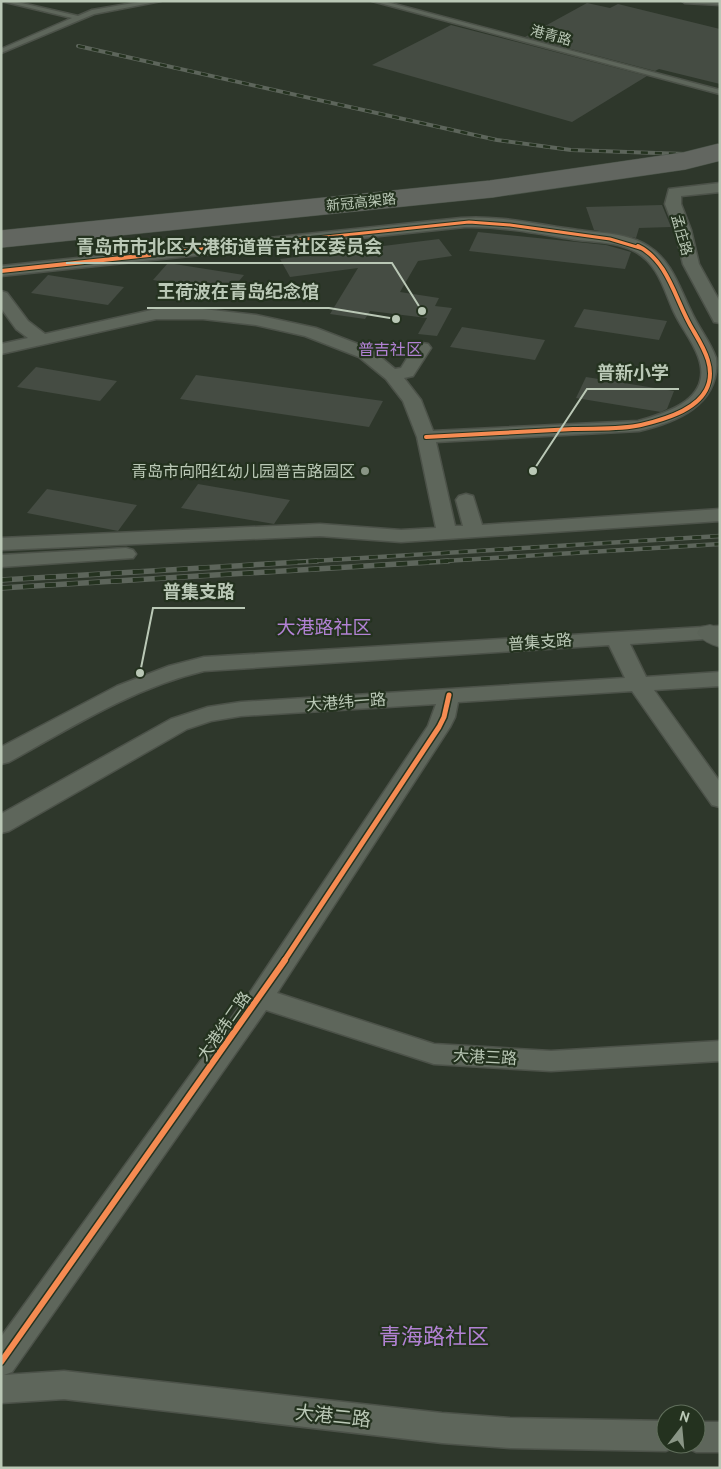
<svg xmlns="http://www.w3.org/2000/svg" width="721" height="1469" font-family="Cabin,'Noto Sans SC',sans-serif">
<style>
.building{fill:#454c43}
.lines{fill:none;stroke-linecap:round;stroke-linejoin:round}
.lane-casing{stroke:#4c5249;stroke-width:3}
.street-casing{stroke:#4c5249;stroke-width:3}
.secondary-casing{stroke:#4c5249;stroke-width:2}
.lane{fill:#5e665b;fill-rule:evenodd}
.street{fill:#5e665b;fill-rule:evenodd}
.secondary{fill:#5c6459;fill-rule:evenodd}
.rail-far2-casing{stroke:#5d655b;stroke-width:4}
.rail-far1-casing{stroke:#5d655b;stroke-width:4.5}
.rail-casing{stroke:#5d655b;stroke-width:5.5}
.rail-far2{stroke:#24321f;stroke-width:2.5;stroke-dasharray:7;stroke-linecap:butt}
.rail-far1{stroke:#24321f;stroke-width:3;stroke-dasharray:9;stroke-linecap:butt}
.rail{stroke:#24321f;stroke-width:4;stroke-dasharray:11;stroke-linecap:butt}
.highway-bridge-casing{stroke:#4a5348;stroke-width:18;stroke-linecap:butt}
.highway-bridge{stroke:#626660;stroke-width:17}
.cycleway-far3-casing{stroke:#24321f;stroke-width:5}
.cycleway-far2-casing{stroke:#24321f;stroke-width:6}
.cycleway-far1-casing{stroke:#24321f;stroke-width:8}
.cycleway-casing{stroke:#24321f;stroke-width:9}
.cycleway-far3{stroke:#f68b52;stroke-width:3}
.cycleway-far2{stroke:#f68b52;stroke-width:4}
.cycleway-far1{stroke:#f68b52;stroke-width:5}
.cycleway{stroke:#f68b52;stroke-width:6}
.poi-dot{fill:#899585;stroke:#24321f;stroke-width:2}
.labels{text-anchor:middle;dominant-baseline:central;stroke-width:4.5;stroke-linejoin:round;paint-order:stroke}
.far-street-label{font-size:14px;fill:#bac8b6;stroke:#24321f}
.far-quarter-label{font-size:16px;fill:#b282d4;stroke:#24321f}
.poi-label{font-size:16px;fill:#bac8b6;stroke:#24321f;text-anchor:end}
.street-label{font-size:16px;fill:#bac8b6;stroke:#24321f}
.quarter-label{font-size:19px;fill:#b282d4;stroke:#24321f}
.near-street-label{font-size:19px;fill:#bac8b6;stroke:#24321f}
.near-quarter-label{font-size:22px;fill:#b282d4;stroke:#24321f}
.leader{fill:none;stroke:#bac8b6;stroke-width:2}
.callout-dot{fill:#bac8b6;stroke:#24321f;stroke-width:2}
.callout-label{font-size:18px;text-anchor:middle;font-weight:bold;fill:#bac8b6;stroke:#24321f;stroke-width:4.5;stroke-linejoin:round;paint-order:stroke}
</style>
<rect width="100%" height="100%" fill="#2e372b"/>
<g class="building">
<path d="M587,3L610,8L618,4L720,29V84L659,69L655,71L525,37Z"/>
<path d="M451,25L517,42L647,76L572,122L372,65Z"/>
<path d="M662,205L671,227L639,228L636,238L594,230L586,207Z"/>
<path d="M478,232L606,245L631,252L625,269L469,251Z"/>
<path d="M439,239L452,256L418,261L400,292L439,298L435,306L452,308L437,336L418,334L427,318L370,311L365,319L330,314L358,268L290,277L280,259Z"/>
<path d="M168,263L244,275L230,292L153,280Z"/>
<path d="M48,275L124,287L108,305L31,293Z"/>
<path d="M584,309L667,321L659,340L574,327Z"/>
<path d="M462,327L545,340L535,360L450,347Z"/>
<path d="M36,367L117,381L100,401L17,387Z"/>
<path d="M196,375L383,401L369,427L180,399Z"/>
<path d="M586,377L674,391L667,409L661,412L576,398Z"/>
<path d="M198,484L290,500L274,524L181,508Z"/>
<path d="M47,489L137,505L118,531L27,513Z"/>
</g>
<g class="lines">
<defs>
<g id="lane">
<path d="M1,1H13L78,16L92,10L145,1H161L94,14L1,53V49L72,18Z"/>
<path d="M372,1H383L720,90V94Z"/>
<path d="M682,1H720V5L685,3Z"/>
</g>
<g id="street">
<path d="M720,183V192L681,196V204L691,230L699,264L720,302V323L714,322L712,318L683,264L675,230L665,204L669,189Z"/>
<path d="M461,218C500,215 539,225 578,230C600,233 628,233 648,246C672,261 679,287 691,311C698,327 710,341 716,358C721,406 673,423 639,431L436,442L455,526H463L456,500L459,496L466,494L473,496L482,525L720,509V521L401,542L320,536L1,550V538L320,524L401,530L436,528L417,437L403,401L386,379L359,357L305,336L256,325L203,319H156L1,354V344L28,338L16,329L1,308V291L7,293L28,321L45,334L156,309H203L256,315L316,328L371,349L395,369L401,368L416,344L422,343L428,344L431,348L413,376L404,378L421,400L433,431L638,421C670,412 714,398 698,356C692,340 681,327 674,312C664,290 658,263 634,251C617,242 596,242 578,240C540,234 503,226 465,227L1,276V266Z"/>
<path d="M126,548L133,550L136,554L133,558L1,567V555Z"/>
<path d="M720,626V638L630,644L646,677L720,672V686L654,690L720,782V807L712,805L632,691L458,702L455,717L450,727L277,993L434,1044L551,1051L720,1041V1061L551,1071L434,1064L266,1010L12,1372L4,1375L64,1371L442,1413L510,1418L666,1421V1444H678L677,1446L666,1451L510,1448L442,1443L64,1399L1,1403V1337L251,991L428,726L436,704L241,716L211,721L187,729L9,831L1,833V814L171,719L208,707L241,702L625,678L609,645L204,671C133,688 72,727 9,762L1,764V747L117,686L169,666L204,657Z"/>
<path d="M696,1422H720V1452H696L685,1447L683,1444H696Z"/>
</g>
<path id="secondary" d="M710,625L720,628V647C710,644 703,641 697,633L701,627Z"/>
</defs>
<use href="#lane" class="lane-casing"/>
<use href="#street" class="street-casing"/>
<use href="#secondary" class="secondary-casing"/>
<use href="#lane" class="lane"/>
<use href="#street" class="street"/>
<use href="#secondary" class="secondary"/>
<defs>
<path id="rail-far2" d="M78,46L497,140L571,150L714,155"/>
<g id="rail-far1">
<path d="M297,562L720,536"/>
<path d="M427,562L720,544"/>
</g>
<g id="rail">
<path d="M1,580L317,561"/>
<path d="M1,588L448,561"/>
</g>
</defs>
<use href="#rail-far2" class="rail-far2-casing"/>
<use href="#rail-far1" class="rail-far1-casing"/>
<use href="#rail" class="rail-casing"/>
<use href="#rail-far2" class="rail-far2"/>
<use href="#rail-far1" class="rail-far1"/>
<use href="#rail" class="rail"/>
<defs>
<path id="highway-bridge" d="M1,239L491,189L684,161L720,152"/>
</defs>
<use href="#highway-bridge" class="highway-bridge-casing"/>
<use href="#highway-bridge" class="highway-bridge"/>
<defs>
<path id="cycleway-far3" d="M221,248L469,222L510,225L610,239L640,248"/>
<g id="cycleway-far2">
<path d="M1,271L233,246"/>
<path d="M426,437C475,434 524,432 573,429C595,428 620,430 641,425C663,420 695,411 706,390C717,369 703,347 693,330C676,303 669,261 638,246"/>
</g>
<path id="cycleway-far1" d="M284,961L439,727L444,717L449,695"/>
<path id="cycleway" d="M1,1362L285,960"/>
</defs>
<use href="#cycleway-far3" class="cycleway-far3-casing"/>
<use href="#cycleway-far2" class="cycleway-far2-casing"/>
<use href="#cycleway-far1" class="cycleway-far1-casing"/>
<use href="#cycleway" class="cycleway-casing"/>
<use href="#cycleway-far3" class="cycleway-far3"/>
<use href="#cycleway-far2" class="cycleway-far2"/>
<use href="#cycleway-far1" class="cycleway-far1"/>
<use href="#cycleway" class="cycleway"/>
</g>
<circle class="poi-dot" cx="365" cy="471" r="5"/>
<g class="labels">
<g class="far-street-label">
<text transform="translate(551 35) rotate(15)">港青路</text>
<text transform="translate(361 202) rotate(-6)">新冠高架路</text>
<text transform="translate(682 235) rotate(74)">孟庄路</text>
</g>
<g class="far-quarter-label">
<text x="390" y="349">普吉社区</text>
</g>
<g class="poi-label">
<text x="355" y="471">青岛市向阳红幼儿园普吉路园区</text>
</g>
<g class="street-label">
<text transform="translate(540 642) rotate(-4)">普集支路</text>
<text transform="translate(346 702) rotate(-4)">大港纬一路</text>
<text transform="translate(224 1026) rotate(-55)">大港纬二路</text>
<text transform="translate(485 1057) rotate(3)">大港三路</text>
</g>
<g class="quarter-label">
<text x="324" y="627">大港路社区</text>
</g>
<g class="near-street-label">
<text transform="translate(333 1416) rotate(6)">大港二路</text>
</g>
<g class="near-quarter-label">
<text x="434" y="1336">青海路社区</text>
</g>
</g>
<path class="leader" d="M422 311L392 263H66M396 319L329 308H147M533 471L587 389H679M140 673L153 608H245"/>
<g class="callout-dot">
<circle cx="422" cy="311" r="5"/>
<circle cx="396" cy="319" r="5"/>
<circle cx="533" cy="471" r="5"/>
<circle cx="140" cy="673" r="5"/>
</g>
<g class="callout-label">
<text x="229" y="253">青岛市市北区大港街道普吉社区委员会</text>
<text x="238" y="298">王荷波在青岛纪念馆</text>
<text x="633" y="379">普新小学</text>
<text x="199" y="598">普集支路</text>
</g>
<rect width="721" height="1469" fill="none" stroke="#bac8b6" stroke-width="5"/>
<g transform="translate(681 1429) rotate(16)"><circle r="24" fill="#24321f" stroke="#606e5b"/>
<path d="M0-4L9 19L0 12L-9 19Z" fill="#899585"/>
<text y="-8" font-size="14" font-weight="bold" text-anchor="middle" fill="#bac8b6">N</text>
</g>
</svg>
